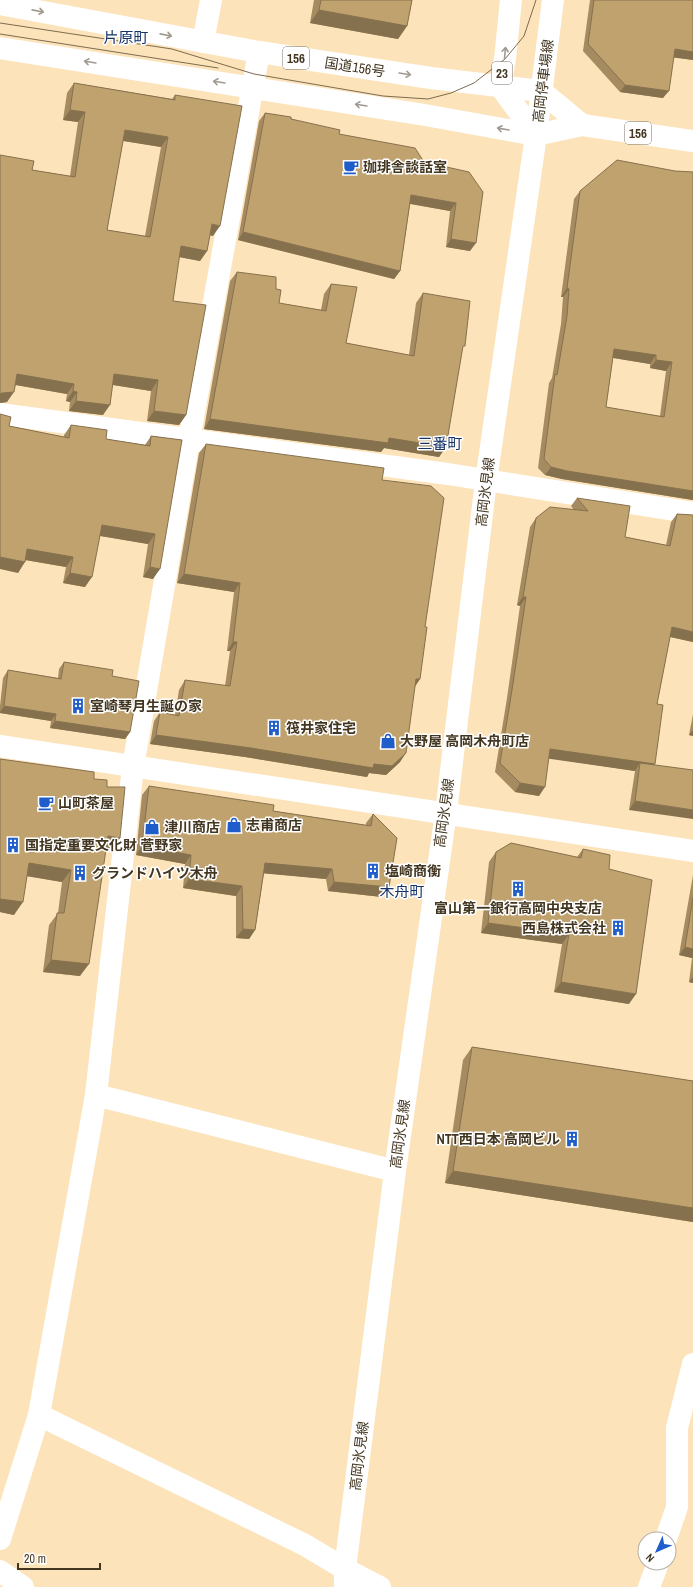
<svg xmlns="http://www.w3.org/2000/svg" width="693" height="1587" font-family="'Archivo Narrow','Noto Sans JP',sans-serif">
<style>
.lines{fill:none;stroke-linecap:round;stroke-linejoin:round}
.street{stroke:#fff;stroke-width:22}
.secondary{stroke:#fff;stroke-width:22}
.primary{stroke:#fff;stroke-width:22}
.highway{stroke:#fff;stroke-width:22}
.tram{stroke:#7d6c51;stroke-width:1}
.wall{fill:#a58b5f;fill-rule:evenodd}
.shaded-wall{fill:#86714e}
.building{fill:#c0a26f;stroke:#86714e;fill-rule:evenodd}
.oneway{stroke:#a19a90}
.labels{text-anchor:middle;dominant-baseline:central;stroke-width:3;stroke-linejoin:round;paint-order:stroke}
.shield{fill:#fff;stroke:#7b7264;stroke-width:1}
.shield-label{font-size:13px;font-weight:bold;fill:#433621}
.street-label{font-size:14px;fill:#433621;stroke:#fff}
.poi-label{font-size:14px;font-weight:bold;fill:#433621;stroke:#fff;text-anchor:start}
.neighbourhood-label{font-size:15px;fill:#163469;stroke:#fff}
</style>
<rect width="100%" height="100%" fill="#fce3b9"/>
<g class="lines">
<g class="street">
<path d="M203,42L211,0"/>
<path d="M0,414L448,474L693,513"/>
<path d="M96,1095L395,1171"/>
<path d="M39,1415L305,1545L345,1569L380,1587"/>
<path d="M0,1539L39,1415L96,1095L133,767L189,440L259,52"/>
<path d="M666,1539L677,1507V1428L693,1364"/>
<path d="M0,1571L23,1587"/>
<path d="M649,1587L658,1563"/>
</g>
<path class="secondary" d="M0,746L693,851"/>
<g class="primary">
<path d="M511,0L505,59L500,86L536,135"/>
<path d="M345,1587V1569L395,1171L446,812L486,481L536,135L553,0"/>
</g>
<g class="highway">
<path d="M0,4L259,52L431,78L541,91L582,125"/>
<path d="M0,48L425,115L536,135L582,125L693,141"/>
</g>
<g class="tram">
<path d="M0,23L172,49L254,74L383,96L428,99L451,93L474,83L505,59L524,36L536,0"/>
<path d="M0,34L218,68"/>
</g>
</g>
<g class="wall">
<path d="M314,0H412L407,26L398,39L310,23Z"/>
<path d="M590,0H693V60L674,57L663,98L620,92L583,51Z"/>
<path d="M74,83L172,99L175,95L213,236L210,235L207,251L200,261L179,257L173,301L186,415L179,425L147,421L151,391L113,385L103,415L69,411L70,402L66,401L67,394L16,385L7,402L0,403V155L32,170L70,176L78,122L63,120L67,93ZM123,141L161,147L145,236L107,230Z"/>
<path d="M265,113L291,119L424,162L483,192L470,251L446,247L450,211L410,204L400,271L394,279L238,240L259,121Z"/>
<path d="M675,171L693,172V500L562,479L545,475L538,468L549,383L552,378L561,324L563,297H561L574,199L580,191ZM613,358L650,364V368L666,371L660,416L606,407Z"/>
<path d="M237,272L276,289L279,303L321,310L324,294L331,284L346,343L409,355L416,303L423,293L462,350L446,447L439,457L384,448L381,452L204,429L230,281Z"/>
<path d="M71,425L106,439L145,445L151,436L182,440L153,579L143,577L148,544L100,536L85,587L63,583L66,567L25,560L18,573L9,426L64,437V435Z"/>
<path d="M206,444L382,480L425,627L420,679L415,686L400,762L386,775L369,773L367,777L245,757L150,744L154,721L160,712L175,715L179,690L185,680L225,686L230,651H227L234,592L177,583L199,453Z"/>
<path d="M577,498L625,537L666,545L671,522L677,514L693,515V642L670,637L657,704L654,765L693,770L629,810L635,771L549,758L539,796L515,792L495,772L507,698L520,606L517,605L530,527L536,518L574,510L571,506Z"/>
<path d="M64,662L112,676L130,732L125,739L50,728L51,721L0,713V706L3,678L8,670L58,678L59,669Z"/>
<path d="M693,714V736L689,735Z"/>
<path d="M0,759L94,779L107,787L120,838L111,850L106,849L80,976L43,972L49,925L58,913L62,882L27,876L14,915L0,912Z"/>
<path d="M149,786L273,811L366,825V823L373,814L389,887L382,897L328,891L326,879L264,873L255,930L249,939L236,938V896L183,888L185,864L136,855L142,795Z"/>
<path d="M583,849L609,869L629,1004L554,992L562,944L481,933L489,862L496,852L577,857Z"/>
<path d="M693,875V983L689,982L692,958L679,955Z"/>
<path d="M472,1047L693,1081V1222L445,1183L463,1060Z"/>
</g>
<g class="shaded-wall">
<path d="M319,10L407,26L398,39L310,23Z"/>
<path d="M675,49L693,52V60L669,57Z"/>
<path d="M625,85L669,91L663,98L620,92Z"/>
<path d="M70,110L85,112L78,122L63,120Z"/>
<path d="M125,130L168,137L161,147L118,140Z"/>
<path d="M411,195L456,203L450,211L406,203Z"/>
<path d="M212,224L220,226L213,236L205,234Z"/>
<path d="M243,232L400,271L394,279L238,240Z"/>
<path d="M451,239L476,243L470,251L446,247Z"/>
<path d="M181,246L207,251L200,261L174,256Z"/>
<path d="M567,288L569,289L563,297H561Z"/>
<path d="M614,349L656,355L650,364L608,357Z"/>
<path d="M656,360L672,362L666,371L650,368Z"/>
<path d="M17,374L74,384L67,394L10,384Z"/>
<path d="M114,374L158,380L151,391L107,384Z"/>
<path d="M73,391L77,392L70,402L66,401Z"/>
<path d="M14,392L7,402L0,403V394L2,393Z"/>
<path d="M76,401L110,405L103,415L69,411Z"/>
<path d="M154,411L186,415L179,425L147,421Z"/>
<path d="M210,419L389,438L446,447L439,457L384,448L381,452L204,429Z"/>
<path d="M551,467L693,491V500L562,479L545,475Z"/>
<path d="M102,525L155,534L148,544L95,535Z"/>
<path d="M27,549L73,557L66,567L20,559Z"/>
<path d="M0,557L25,562L18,573L0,569Z"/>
<path d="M150,567L160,569L153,579L143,577Z"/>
<path d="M70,573L92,577L85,587L63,583Z"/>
<path d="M184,574L240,583L234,592L177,583Z"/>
<path d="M523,597H526L520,606L517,605Z"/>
<path d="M672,627L693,632V642L666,636Z"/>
<path d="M233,642H237L230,651H227Z"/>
<path d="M416,679H420L414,688Z"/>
<path d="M4,706L56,714L51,721L0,713V712Z"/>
<path d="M55,721L130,732L125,739L50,728Z"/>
<path d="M693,730V736L689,735Z"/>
<path d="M156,735L374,764L406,753L400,762L386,775L369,773L367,777L245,757L150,744Z"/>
<path d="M550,749L655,764L649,773L640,763L635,771L544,758Z"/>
<path d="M520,783L545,787L539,796L515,792Z"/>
<path d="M635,801L693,810V819L629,810Z"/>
<path d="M108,836L120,838L111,850L99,848Z"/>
<path d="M142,846L191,855L185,864L136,855Z"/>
<path d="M29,863L71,870L62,882L20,875Z"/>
<path d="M265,863L332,869L326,879L259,873Z"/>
<path d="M189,879L242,886L236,896L183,888Z"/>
<path d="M334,882L389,887L382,897L328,891Z"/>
<path d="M0,899L23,902L14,915L0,912Z"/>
<path d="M488,923L569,934L562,944L481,933Z"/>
<path d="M243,929L255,930L249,939L236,938Z"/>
<path d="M685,947L693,949V957L692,958L679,955Z"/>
<path d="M51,960L89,964L80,976L43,972Z"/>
<path d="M693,977V983L689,982Z"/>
<path d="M561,982L636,994L629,1004L554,992Z"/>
<path d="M453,1171L693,1208V1222L445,1183Z"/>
</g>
<g class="building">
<path d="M321,0H412L407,26L319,10Z"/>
<path d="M594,0H693V52L675,49L669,91L625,85L588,44Z"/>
<path d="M74,83L175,100V95L242,106L220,226L212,224L207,251L181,246L173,301L206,305L186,415L154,411L158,380L114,374L110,405L76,401L77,392L73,391L74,384L17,374L14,392L2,393L0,394V155L34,161L32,170L75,177L85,112L70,110ZM125,130L168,137L150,237L107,230Z"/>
<path d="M265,113L291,117V119L340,130L339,134L415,148L424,162L469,172L483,192L476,243L451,239L456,203L411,195L400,271L243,232Z"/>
<path d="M617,160L675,171L693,172V491L567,471L551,467L544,459L555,374L557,375L567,316L569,289L567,288L580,191ZM614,349L656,355V360L672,362L664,417L606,407Z"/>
<path d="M237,272L276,277V289L281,290L279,303L326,311L331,284L357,287L346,343L414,356L423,293L470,301L465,346H463L446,447L389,438L388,443L210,419Z"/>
<path d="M0,414L11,417L9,426L69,438L71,425L107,430L106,439L150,446L151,436L182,440L160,569L150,567L155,534L102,525L92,577L70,573L73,557L27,549L25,562L0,557Z"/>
<path d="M206,444L384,468L382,480L431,486L444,498L425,627H427L420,679H416L406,753L392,766L374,764L373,768L251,748L156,735L160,712L179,716L185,680L230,686L237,642H233L240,583L184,574Z"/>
<path d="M577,498L630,506L625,537L670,546L677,514L693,515V632L672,627L657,704L663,705L655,764L550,749L545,787L520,783L500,763L512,690L526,597H523L536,518L550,507L588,511Z"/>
<path d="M64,662L113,670L112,676L139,681L130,732L55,721L56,714L4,706L8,670L61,679Z"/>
<path d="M0,759L94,772V779L107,780V787H125L120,838L108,836L89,964L51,960L57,913H64L71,870L29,863L23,902L0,899Z"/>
<path d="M640,763L693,770V810L635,801Z"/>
<path d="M149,786L274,805L273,811L371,826L373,814L397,838L389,887L334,882L332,869L265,863L255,930L243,929L242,886L189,879L191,855L142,846Z"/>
<path d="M511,843L581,858L583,849L610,855L609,869L652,880L636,994L561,982L569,934L488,923L496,852Z"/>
<path d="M693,898V949L685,947Z"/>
<path d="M472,1047L693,1081V1208L453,1171Z"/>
</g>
<defs><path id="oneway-shaft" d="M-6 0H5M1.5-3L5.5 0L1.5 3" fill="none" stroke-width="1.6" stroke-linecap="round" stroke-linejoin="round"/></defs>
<g class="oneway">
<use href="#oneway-shaft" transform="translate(38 11) rotate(11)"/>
<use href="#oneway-shaft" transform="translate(166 35) rotate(11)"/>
<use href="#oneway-shaft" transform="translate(505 53) rotate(-85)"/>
<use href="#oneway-shaft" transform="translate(90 62) rotate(-171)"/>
<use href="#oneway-shaft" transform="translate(405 74) rotate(9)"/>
<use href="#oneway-shaft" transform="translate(219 82) rotate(-171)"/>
<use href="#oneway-shaft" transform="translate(361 105) rotate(-171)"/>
<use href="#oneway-shaft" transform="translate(503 129) rotate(-170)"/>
</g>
<defs>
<symbol id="cafe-bare" viewBox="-9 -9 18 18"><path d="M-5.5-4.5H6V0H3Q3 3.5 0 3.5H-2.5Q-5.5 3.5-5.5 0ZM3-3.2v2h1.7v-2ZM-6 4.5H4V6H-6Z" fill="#1f5eca" stroke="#fff" stroke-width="2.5" paint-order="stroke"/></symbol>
<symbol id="building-bare" viewBox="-9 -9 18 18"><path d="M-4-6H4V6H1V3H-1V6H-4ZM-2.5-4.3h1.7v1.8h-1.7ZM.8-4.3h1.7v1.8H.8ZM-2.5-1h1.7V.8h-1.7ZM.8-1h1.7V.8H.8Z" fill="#1f5eca" stroke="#fff" stroke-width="2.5" paint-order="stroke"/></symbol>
<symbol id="shop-bare" viewBox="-9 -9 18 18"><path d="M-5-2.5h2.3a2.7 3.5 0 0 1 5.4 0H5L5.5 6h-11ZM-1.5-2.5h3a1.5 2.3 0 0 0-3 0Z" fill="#1f5eca" stroke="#fff" stroke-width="2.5" paint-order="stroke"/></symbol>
</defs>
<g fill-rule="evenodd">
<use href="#cafe-bare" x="340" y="156" width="22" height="22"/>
<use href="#building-bare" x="67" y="695" width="22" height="22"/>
<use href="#building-bare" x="263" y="717" width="22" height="22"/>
<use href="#shop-bare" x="377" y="730" width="22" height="22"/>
<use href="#cafe-bare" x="35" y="792" width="22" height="22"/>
<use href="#shop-bare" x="223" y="814" width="22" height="22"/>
<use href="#shop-bare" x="141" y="816" width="22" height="22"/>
<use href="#building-bare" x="2" y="834" width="22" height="22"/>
<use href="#building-bare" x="362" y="860" width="22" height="22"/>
<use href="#building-bare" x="69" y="862" width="22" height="22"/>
<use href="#building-bare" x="507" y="878" width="22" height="22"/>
<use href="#building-bare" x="607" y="917" width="22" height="22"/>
<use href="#building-bare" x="561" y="1128" width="22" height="22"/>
</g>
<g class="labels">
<g class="shield">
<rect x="283" y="47" width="26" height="22" rx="3"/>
<rect x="492" y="62" width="20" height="22" rx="3"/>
<rect x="625" y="122" width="26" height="22" rx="3"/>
</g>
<g class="shield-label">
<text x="296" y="58">156</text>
<text x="502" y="73">23</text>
<text x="638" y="133">156</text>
</g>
<g class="street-label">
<text transform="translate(355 67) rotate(9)">国道156号</text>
<text transform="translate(543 81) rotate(-83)">高岡停車場線</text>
<text transform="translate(485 492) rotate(-83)">高岡氷見線</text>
<text transform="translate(444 813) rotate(-82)">高岡氷見線</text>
<text transform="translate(400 1134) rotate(-82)">高岡氷見線</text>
<text transform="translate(359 1456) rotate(-83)">高岡氷見線</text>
</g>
<g class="poi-label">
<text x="363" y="167">珈琲舎談話室</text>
<text x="90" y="706">室崎琴月生誕の家</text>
<text x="286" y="728">筏井家住宅</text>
<text x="400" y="741">大野屋 高岡木舟町店</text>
<text x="58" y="803">山町茶屋</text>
<text x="246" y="825">志甫商店</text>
<text x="164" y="827">津川商店</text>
<text x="25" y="845">国指定重要文化財 菅野家</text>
<text x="385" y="871">塩崎商衡</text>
<text x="92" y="873">グランドハイツ木舟</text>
<text x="518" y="908" text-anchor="middle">富山第一銀行高岡中央支店</text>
<text x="606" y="928" text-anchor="end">西島株式会社</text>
<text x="560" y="1139" text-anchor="end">NTT西日本 高岡ビル</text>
</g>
<g class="neighbourhood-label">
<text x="126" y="37">片原町</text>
<text x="440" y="443">三番町</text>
<text x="402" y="891">木舟町</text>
</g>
</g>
<g transform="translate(657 1551) rotate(225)"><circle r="19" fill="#ffffff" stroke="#b4afa6"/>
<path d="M0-3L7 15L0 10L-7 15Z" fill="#1f5eca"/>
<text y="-6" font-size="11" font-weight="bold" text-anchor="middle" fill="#433621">N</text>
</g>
<path d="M18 1563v6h82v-6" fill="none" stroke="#433621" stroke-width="2"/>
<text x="24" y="1563" font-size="12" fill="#433621" stroke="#ffffff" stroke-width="3" paint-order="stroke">20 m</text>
</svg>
